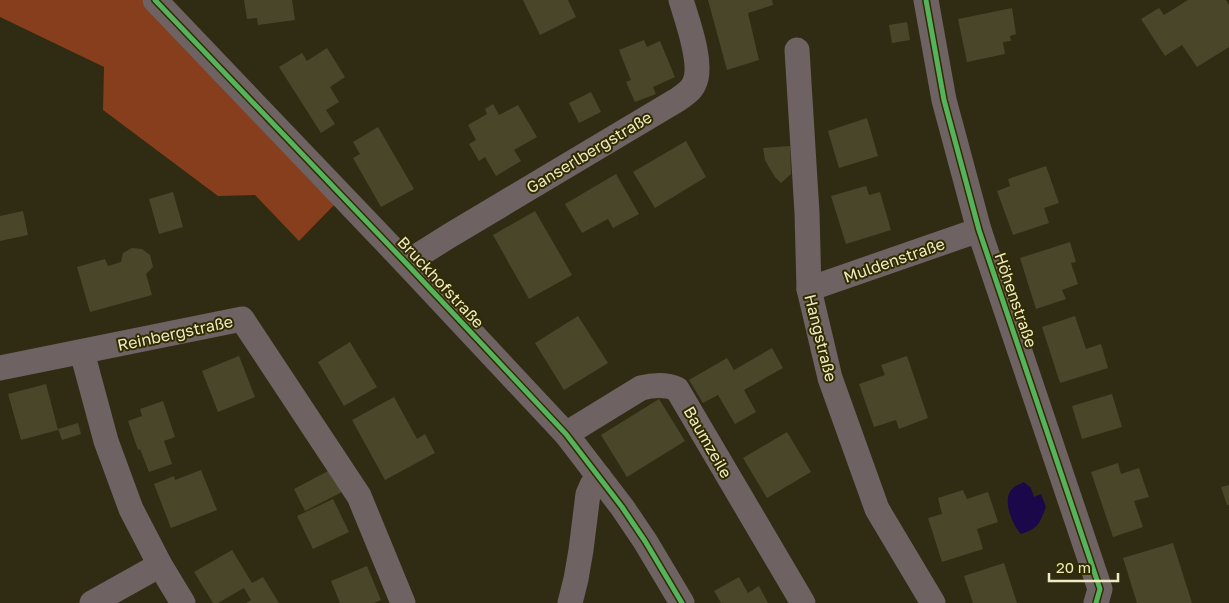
<svg xmlns="http://www.w3.org/2000/svg" width="1229" height="603" font-family="'Golos Text',sans-serif">
<style>
.forest{fill:#863e1c}
.water{fill:#1a084b}
.building{fill:#49462a}
.lines{fill:none;stroke-linecap:round;stroke-linejoin:round}
.minor{stroke:#6e6262;stroke-width:25}
.cycleway-casing{stroke:#312b00;stroke-width:8}
.cycleway{stroke:#56b35d;stroke-width:5}
.labels{text-anchor:middle;dominant-baseline:central;stroke-width:4;stroke-linejoin:round;paint-order:stroke}
.street-label{font-size:16px;fill:#efeac2;stroke:#312b00}
</style>
<rect width="100%" height="100%" fill="#2f2c13"/>
<path class="forest" d="M0,0H145L335,204L299,241L255,195L218,196L103,110L104,67L0,17Z"/>
<path class="water" d="M1024,482L1031,488L1034,497L1041,494L1046,507C1039,524 1039,528 1021,534C1012,524 1001,499 1013,488C1016,485 1021,484 1024,482Z"/>
<g class="building">
<path d="M244,0H292L295,20L258,25L257,18L247,19Z"/>
<path d="M523,0H568L576,17L540,35Z"/>
<path d="M708,0H772L773,5L748,13L759,60L727,70Z"/>
<path d="M1188,0H1226L1229,5V47L1197,67L1182,45L1165,56L1141,19L1159,8L1164,15Z"/>
<path d="M1012,8L1016,34L1010,36L1011,41L1003,42L1005,54L967,62L958,19Z"/>
<path d="M907,22L910,40L892,43L889,25Z"/>
<path d="M644,40L647,47L660,41L675,77L653,87L656,94L635,102L626,82L631,80L619,50Z"/>
<path d="M327,48L345,77L330,87L339,102L326,110L335,124L321,133L279,67L302,53L307,61Z"/>
<path d="M591,92L601,112L579,123L569,103Z"/>
<path d="M493,104L499,115L518,105L537,137L514,150L521,161L496,176L485,157L479,161L469,144L476,140L468,125L487,114L485,109Z"/>
<path d="M867,118L878,156L839,168L828,131Z"/>
<path d="M378,127L414,189L381,207L353,158L360,154L353,142Z"/>
<path d="M686,141L706,177L655,208L633,172Z"/>
<path d="M790,146L791,174L781,183L775,177L770,169L765,160L763,148Z"/>
<path d="M1046,166L1059,203L1044,208L1049,223L1013,235L997,191L1010,186L1008,179Z"/>
<path d="M616,174L639,214L613,228L608,219L582,233L565,204Z"/>
<path d="M866,186L869,195L880,192L891,230L846,244L831,196Z"/>
<path d="M173,192L183,227L159,234L149,199Z"/>
<path d="M23,211L28,235L0,241V216Z"/>
<path d="M535,211L572,275L529,299L493,235Z"/>
<path d="M1070,242L1076,262L1071,263L1078,284L1062,290L1066,299L1036,309L1020,258Z"/>
<path d="M132,248L142,249L150,255L153,267L146,274L152,295L90,312L77,267L105,259L108,266L121,262L123,253Z"/>
<path d="M578,316L608,363L564,390L535,343Z"/>
<path d="M1075,316L1086,349L1101,344L1108,368L1060,383L1042,327Z"/>
<path d="M350,342L377,387L344,406L318,362Z"/>
<path d="M772,348L783,368L744,390L756,412L735,424L718,395L703,403L689,380L727,358L734,370Z"/>
<path d="M239,356L255,397L218,412L202,371Z"/>
<path d="M907,356L928,418L899,429L896,420L874,427L859,384L885,375L881,365Z"/>
<path d="M46,384L58,430L21,440L8,394Z"/>
<path d="M1112,394L1122,427L1082,439L1072,406Z"/>
<path d="M394,397L417,439L425,434L435,453L385,480L352,420Z"/>
<path d="M659,399L685,441L627,477L601,435Z"/>
<path d="M163,401L175,437L164,441L172,464L149,472L140,449L138,450L128,421L142,416L140,409Z"/>
<path d="M78,423L81,434L62,440L58,429Z"/>
<path d="M787,432L811,472L767,498L743,458Z"/>
<path d="M1118,463L1121,474L1139,468L1149,497L1134,501L1143,527L1113,537L1091,472Z"/>
<path d="M201,470L217,510L171,528L154,484L174,476L175,480Z"/>
<path d="M330,470L342,492L305,511L294,489Z"/>
<path d="M1229,485V505H1227L1221,487Z"/>
<path d="M963,490L967,499L988,492L998,522L977,529L983,549L942,562L928,518L942,514L938,498Z"/>
<path d="M333,499L349,532L313,549L297,516Z"/>
<path d="M1173,543L1192,603H1137L1123,558Z"/>
<path d="M232,550L252,583L263,577L279,603H246L251,600L244,588L218,603H213L194,572Z"/>
<path d="M1004,563L1017,603H973L964,576Z"/>
<path d="M367,566L381,600L374,603H340L331,581Z"/>
<path d="M739,577L748,593L759,586L768,603H721L714,591Z"/>
</g>
<g class="lines">
<g class="minor">
<path d="M155,0L406,263L566,434L622,507L645,541L682,603"/>
<path d="M926,0L944,100L979,230L1100,589L1096,603"/>
<path d="M797,50L807,213L809,289L830,378L877,509L933,603"/>
<path d="M406,263L449,236L677,100C683,96 691,91 694,84C704,65 687,20 681,0"/>
<path d="M809,289L979,230"/>
<path d="M82,352L106,441L131,509L160,565L183,603"/>
<path d="M0,368L242,319L359,496L403,603"/>
<path d="M566,434L641,388C653,385 665,384 677,389L803,603"/>
<path d="M92,603L160,565"/>
<path d="M570,603L576,579L581,550L588,494L592,485L599,477"/>
</g>
<defs>
<g id="cycleway">
<path d="M155,0L406,263L566,434L622,507L645,541L682,603"/>
<path d="M926,0L944,100L979,230L1100,589L1096,603"/>
</g>
</defs>
<use href="#cycleway" class="cycleway-casing"/>
<use href="#cycleway" class="cycleway"/>
</g>
<g class="labels">
<g class="street-label">
<text transform="translate(589 152) rotate(-31)">Ganserlbergstraße</text>
<text transform="translate(894 260) rotate(-19)">Muldenstraße</text>
<text transform="translate(441 282) rotate(47)">Bruckhofstraße</text>
<text transform="translate(1016 300) rotate(71)">Höhenstraße</text>
<text transform="translate(175 333) rotate(-12)">Reinbergstraße</text>
<text transform="translate(821 338) rotate(76)">Hangstraße</text>
<text transform="translate(708 442) rotate(60)">Baumzeile</text>
</g>
</g>
<path d="M1049 573v8h69v-8" fill="none" stroke="#efeac2" stroke-width="2.5"/>
<text x="1056" y="573" font-size="15" fill="#efeac2" stroke="#312b00" stroke-width="4" paint-order="stroke">20 m</text>
</svg>
